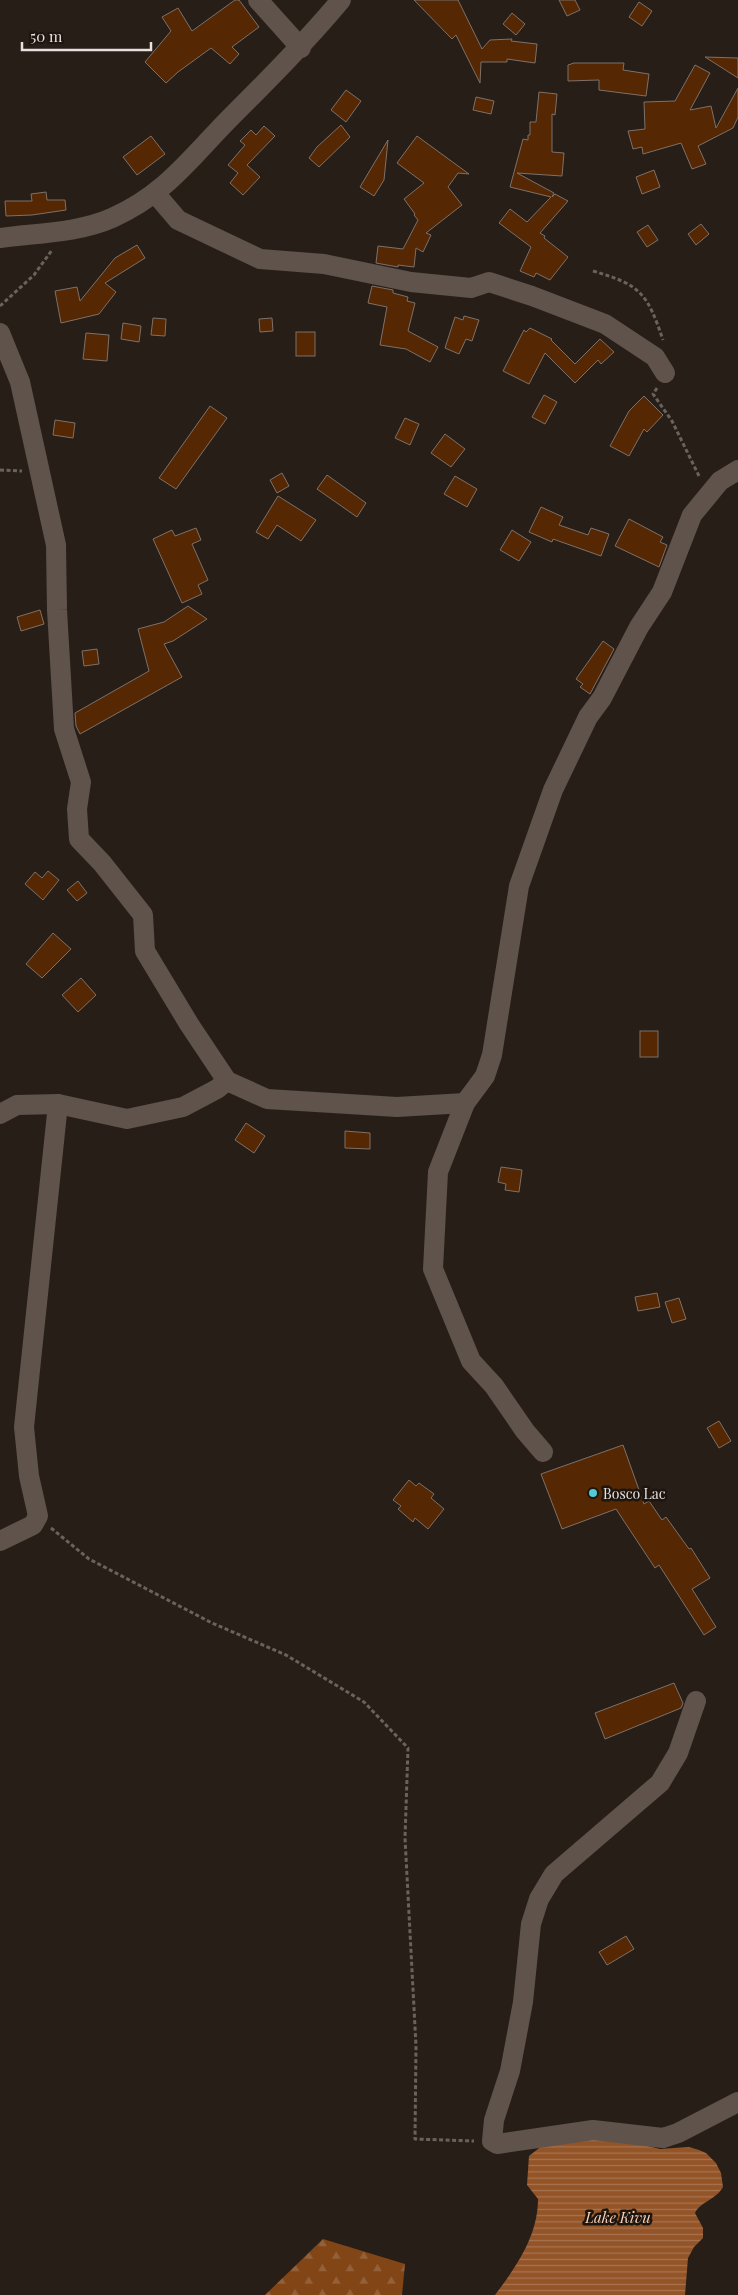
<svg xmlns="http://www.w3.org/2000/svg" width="738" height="2295" font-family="'Playfair Display',serif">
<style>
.forest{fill:url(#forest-firs)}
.water{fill:url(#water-rules)}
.building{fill:#552702;stroke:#7d7169}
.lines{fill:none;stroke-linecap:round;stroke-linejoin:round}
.path{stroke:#6a625c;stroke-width:3;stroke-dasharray:4 2.5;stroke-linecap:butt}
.street{stroke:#5f534c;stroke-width:20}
.poi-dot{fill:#52ccd6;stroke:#1e150f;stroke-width:2}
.labels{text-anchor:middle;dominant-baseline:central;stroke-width:5;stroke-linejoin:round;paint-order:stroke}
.poi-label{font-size:14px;fill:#e7e0dc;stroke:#1e150f;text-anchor:start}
.water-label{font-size:15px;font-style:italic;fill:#f8d2bb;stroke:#1e150f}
</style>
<defs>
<pattern id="forest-firs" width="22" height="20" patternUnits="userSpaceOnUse" patternTransform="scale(1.25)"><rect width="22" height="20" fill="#824516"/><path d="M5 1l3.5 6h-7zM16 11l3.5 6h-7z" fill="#946037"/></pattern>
<pattern id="water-rules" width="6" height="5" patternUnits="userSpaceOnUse" patternTransform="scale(1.25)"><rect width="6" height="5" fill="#935427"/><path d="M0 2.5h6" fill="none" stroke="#a77450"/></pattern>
</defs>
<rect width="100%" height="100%" fill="#281e18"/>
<path class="forest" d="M323,2239L405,2264L402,2295H265Z"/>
<path class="water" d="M577,2137L624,2140L660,2149L689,2147L699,2150L706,2153L716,2163L721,2173L723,2187C716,2200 701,2201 695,2213L703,2228V2238L694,2247L688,2258L685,2295H495C516,2267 538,2236 538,2199L527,2185L529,2156L543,2145Z"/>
<g class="building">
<path d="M235,0H239L259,27L232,47L239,54L230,64L211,48L178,72L166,83L145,62L171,31L162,17L178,8L192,31Z"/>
<path d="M414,0H458L482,49L490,40L512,39L511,41L537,44L535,63L507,59V62H481L480,83L456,35L452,39Z"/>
<path d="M559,0H575L580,10L567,16Z"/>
<path d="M639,2L652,11L642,26L629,17Z"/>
<path d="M512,13L525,24L516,35L503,24Z"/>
<path d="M705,57L738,58V78Z"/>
<path d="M574,63H624L623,70L649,74L646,96L599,90V80L568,81V65Z"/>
<path d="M695,65L710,73L690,110L711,106L716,128L738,88V117L733,128L698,146L706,164L692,169L681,143L643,154L642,147L633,149L628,131L645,129L644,102L675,101Z"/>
<path d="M346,90L361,101L346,122L331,110Z"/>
<path d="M539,92L557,94L555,115L552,114V152L564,153L562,176L517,173L554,193L552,197L555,194L568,201L540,233L545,236L544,238L568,257L550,280L536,273L534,277L520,271L531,247L499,223L510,209L527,222L551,197L510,187L523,139L528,140V135H530V122H536Z"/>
<path d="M476,97L494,101L491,114L473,110Z"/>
<path d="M341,125L350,137L319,167L309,158L317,147Z"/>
<path d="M264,126L275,136L247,165L260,177L243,195L230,183L238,173L228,165L245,145L240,141L251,130L256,135Z"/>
<path d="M151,136L165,154L137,175L123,157Z"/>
<path d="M417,136L469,174L458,173L448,187L462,205L426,233L431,235L423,252L416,248L414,267L398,265V267L376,263L378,246L403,249L418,220L414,215L415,214L404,199L424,183L397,163Z"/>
<path d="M388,140L384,180L374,196L360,187Z"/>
<path d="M654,170L660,187L642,194L636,177Z"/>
<path d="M46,192L47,200H65L66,210L32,215L6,216L5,201H32L31,194Z"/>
<path d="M701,224L709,234L696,245L688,234Z"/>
<path d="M648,225L658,240L647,247L637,232Z"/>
<path d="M137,245L145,258L105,283L116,292L99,314L61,323L55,291L77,287L80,301L115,258Z"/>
<path d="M372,286L393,290V293L408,297L407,301L415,303L408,331L438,347L430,362L406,349L380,345L387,307L368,303Z"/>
<path d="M464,316L479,320L472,341L466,339L459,354L445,348L455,317L463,320Z"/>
<path d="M153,318L166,319L165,336L151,335Z"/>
<path d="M272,318L273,331L260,332L259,319Z"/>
<path d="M123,323L141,326L139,342L121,339Z"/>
<path d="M530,328L552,339L551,340L575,364L600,339L614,352L601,364L598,360L575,383L545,353L529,384L503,371L524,330L526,332Z"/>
<rect x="296" y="332" width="19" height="24"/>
<path d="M86,333L109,335L107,361L83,359Z"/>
<path d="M544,395L557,402L545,424L532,417Z"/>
<path d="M644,396L663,415L647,432L644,429L629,456L610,446L629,411Z"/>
<path d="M210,406L227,418L176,489L159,478Z"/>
<path d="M405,418L419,424L410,445L395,438Z"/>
<path d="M55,420L75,423L73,438L53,435Z"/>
<path d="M445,434L465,449L451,467L431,453Z"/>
<path d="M282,473L289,486L277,493L270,480Z"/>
<path d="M327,475L366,503L357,517L317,489Z"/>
<path d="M455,476L477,489L467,507L444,494Z"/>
<path d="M278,496L316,520L301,541L277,525L268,539L256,532Z"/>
<path d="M541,507L563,517L559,525L588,535L591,528L609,534L601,556L553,539L552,542L529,532Z"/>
<path d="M629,519L663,537L660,542L667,545L659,567L615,546Z"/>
<path d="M196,528L201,540L192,544L208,580L198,585L202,594L182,603L153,539L172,530L175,536Z"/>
<path d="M512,530L531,542L519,561L500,550Z"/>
<path d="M188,606L207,619L173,641L164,644L182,677L80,734L76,726L75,713L149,671L138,629L164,622Z"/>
<path d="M40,610L44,624L21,631L17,617Z"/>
<path d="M603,641L614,649L590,694L580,687L583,684L576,679Z"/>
<path d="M97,649L99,664L84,666L82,651Z"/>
<path d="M48,871L59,880L43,900L25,884L35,872L42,878Z"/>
<path d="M78,881L87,893L77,901L67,890Z"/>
<path d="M53,933L71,949L42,978L26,964Z"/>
<path d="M81,978L96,995L78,1012L62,995Z"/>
<rect x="640" y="1031" width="18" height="26"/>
<path d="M246,1123L265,1136L254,1153L235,1140Z"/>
<path d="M345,1131L370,1133V1149L345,1148Z"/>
<path d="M501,1167L522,1170L519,1192L505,1190L506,1184L498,1182Z"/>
<path d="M657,1293L660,1307L638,1311L635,1297Z"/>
<path d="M679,1298L686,1319L672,1323L665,1302Z"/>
<path d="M719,1421L731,1441L719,1448L707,1428Z"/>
<path d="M623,1445L644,1504L649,1501L662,1520L666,1517L689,1549L691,1548L710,1578L692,1589L716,1627L704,1635L659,1565L655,1568L616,1509L562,1529L541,1474Z"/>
<path d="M409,1480L416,1486L419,1483L434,1494L431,1498L444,1509L428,1529L415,1518L413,1522L398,1509L401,1506L393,1500Z"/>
<path d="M674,1683L683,1703L681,1708L605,1739L595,1713Z"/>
<path d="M626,1936L634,1949L607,1965L599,1952Z"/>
</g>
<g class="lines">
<g class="path">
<path d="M593,271C641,285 647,293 663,340"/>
<path d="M0,306L34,275L52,250"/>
<path d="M657,388L653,394L672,421L700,478"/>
<path d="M0,470L22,471"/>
<path d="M51,1528L89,1559L212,1623L286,1655L364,1702L408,1748L405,1838L416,2046L415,2139L474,2141"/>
</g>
<g class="street">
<path d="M258,0L301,48"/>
<path d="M155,193L178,220L260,259L324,264L411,282L471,288L489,282L532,296L605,324L655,357L665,373"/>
<path d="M0,238C37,233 78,233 112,218C164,195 189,160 227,121C267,81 304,44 341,0"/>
<path d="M0,333L20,382L56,545L57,610L64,729L81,782L77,809L79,839L102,863L143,915L145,951L189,1024L227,1081"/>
<path d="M0,1114L17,1105L58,1104L127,1119L183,1107L217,1089L227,1081L267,1099L397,1107L465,1103"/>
<path d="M543,1452L525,1431L494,1386L471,1361L433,1269L438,1172L465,1103L485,1076L492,1055L519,886L553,790L588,717L602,698L639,627L662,592L692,515L720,481L738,470"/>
<path d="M0,1541L33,1525L38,1516L29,1476L24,1427L58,1104"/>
<path d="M696,1701L678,1753L660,1783L554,1874L539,1899L531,1924L523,2002L510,2071L494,2120L492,2141L497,2144L593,2130L663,2138L678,2133L738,2102"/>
</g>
</g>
<circle class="poi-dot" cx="593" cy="1493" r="5"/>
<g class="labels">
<g class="poi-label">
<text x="603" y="1493">Bosco Lac</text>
</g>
<g class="water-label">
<text x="618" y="2217">Lake Kivu</text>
</g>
</g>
<path d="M22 42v8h129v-8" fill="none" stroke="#e7e0dc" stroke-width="2.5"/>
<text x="30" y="42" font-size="15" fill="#e7e0dc" stroke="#1e150f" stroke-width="4" paint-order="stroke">50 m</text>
</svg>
